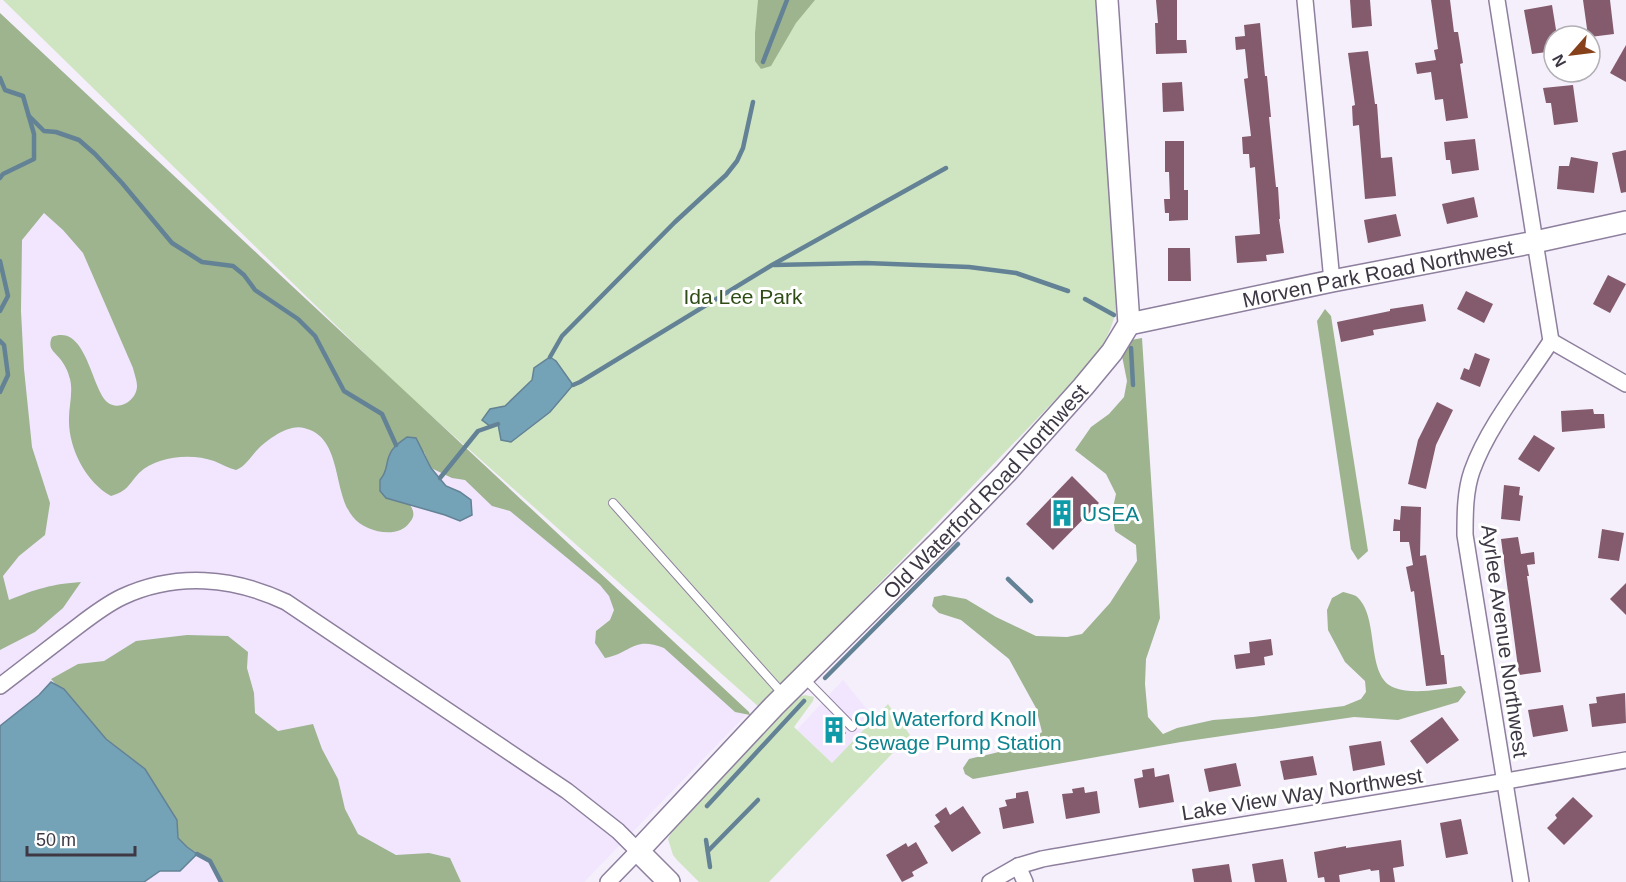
<svg xmlns="http://www.w3.org/2000/svg" width="1626" height="882" font-family="Arial,sans-serif">
<style>
.built{fill:#f1e6fe}
.green{fill:#cfe5c1}
.forest{fill:#9db48f}
.water{fill:#74a2b7;stroke:#648295;stroke-width:1.5}
.lines{fill:none;stroke-linecap:round;stroke-linejoin:round}
.stream{stroke:#648295;stroke-width:4.5}
.building{fill:#845b6c}
.lane-casing{stroke:#8d7f9d;stroke-width:10}
.street-casing{stroke:#8d7f9d;stroke-width:18}
.secondary-casing{stroke:#8d7f9d;stroke-width:24}
.lane{stroke:#fff;stroke-width:8}
.street{stroke:#fff;stroke-width:15}
.secondary{stroke:#fff;stroke-width:21}
.labels{text-anchor:middle;dominant-baseline:central;stroke-width:6;stroke-linejoin:round;paint-order:stroke}
.street-label{font-size:21px;fill:#3e3845;stroke:#fff}
.park-label{font-size:21px;fill:#2f4e17;stroke:#fff}
.culture-label{font-size:21px;fill:#0d838f;stroke:#fff;text-anchor:start}
</style>
<rect width="100%" height="100%" fill="#f5effc"/>
<g class="built">
<path d="M0,13L749,712L584,882H0Z"/>
<path d="M843,680L874,718L832,763L797,730Z"/>
</g>
<g class="green">
<path d="M3,0H1099L1119,304L1110,330L1098,355L760,708L401,389Z"/>
<path d="M805,695L814,697L813,701L794,727L832,763L888,704L910,735L769,882H699L677,860L673,855L668,839L673,829L795,698Z"/>
</g>
<g class="forest">
<path d="M758,0H815L796,23L771,66L761,69L755,61V33Z"/>
<path d="M0,13C249,247 500,479 749,712L750,715L735,712L664,648C633,636 632,653 605,658L595,643L596,631L610,620L614,610L609,596L600,585L510,511L492,506L465,480L452,478L431,468L424,452L389,455L386,473L380,480L386,498L410,505C414,511 415,516 410,522C398,540 365,532 353,517C332,492 343,437 304,428C289,424 270,438 259,448C251,456 246,466 236,470C228,468 222,464 214,461C191,453 157,456 139,473C128,485 128,491 111,496C86,482 68,448 69,418C69,405 74,389 69,376C68,371 64,364 61,360C54,351 47,349 52,337C86,323 91,387 107,402C119,412 137,400 137,386C137,380 134,373 133,368L83,253L63,230L44,213L22,240L21,311L24,369L32,447L50,503L45,535L19,556L3,576L9,600C36,589 52,584 81,582L63,608L35,632L0,650Z"/>
<path d="M1325,309L1331,316L1368,551L1358,560L1351,549L1317,321Z"/>
<path d="M1142,338L1160,618L1146,659L1145,684L1148,717L1163,734L1177,728L1213,720L1253,717L1344,706L1361,699L1366,692L1365,681L1345,662L1328,630L1327,610L1332,598L1343,592C1347,593 1352,594 1356,596C1381,616 1364,677 1395,688C1414,695 1442,689 1461,686L1466,692L1458,702L1398,720L1354,717L1181,742L973,779L965,774L963,768L969,759C994,753 1021,749 1042,732L1036,708L1009,659L961,620L939,613L932,606L934,597L944,595L966,599L996,617L1036,636L1067,637L1082,634L1110,603L1137,561L1136,545L1115,531L1112,512L1116,494L1106,474L1075,450L1091,427L1109,414L1124,397L1127,381L1122,356L1131,340Z"/>
<path d="M187,635L228,636L248,652L247,668L254,693L255,713L278,731L313,724L322,749L338,779L345,809L358,834L396,855L429,853L450,858L461,882H221L210,861L187,847L178,838L177,820L145,769L106,739L51,679L78,664L104,661L136,641Z"/>
</g>
<g class="water">
<path d="M550,357L556,361L573,385L550,412L511,442L501,440L498,424L491,427L482,420L490,409L505,406L532,380L534,368Z"/>
<path d="M407,437L416,438L431,468L446,486L460,492L471,500L472,515L460,521L445,515L386,498L380,491V480C388,470 385,467 389,456C392,447 400,442 407,437Z"/>
<path d="M51,682L64,689L106,739L145,769L177,820L178,838L187,847L197,854L180,871H160L144,882H0V726L39,695Z"/>
</g>
<g class="lines">
<g class="stream">
<path d="M763,62L787,0"/>
<path d="M0,78L5,90L23,96L34,134V159L3,174L0,178"/>
<path d="M29,116L44,131L56,132L79,140L95,154L122,183L172,243L202,262L233,266L244,275L255,290L298,319L315,336L344,391L382,414L396,445"/>
<path d="M0,261L8,296L0,311"/>
<path d="M774,265L866,263L969,267L1016,273L1068,291"/>
<path d="M1085,299L1114,315"/>
<path d="M0,341L4,345L8,375L0,392"/>
<path d="M1131,348L1133,385"/>
<path d="M550,357L562,336L675,222L726,175L737,161L743,148L753,102"/>
<path d="M573,385L580,382L772,265L946,168"/>
<path d="M440,478L478,431L498,424"/>
<path d="M1008,579L1031,601"/>
<path d="M825,678L958,544"/>
<path d="M707,806L804,701"/>
<path d="M706,840L710,867"/>
<path d="M708,851L758,800"/>
<path d="M197,854L210,861L221,882"/>
</g>
</g>
<g class="building">
<path d="M1156,0H1177V40H1186L1187,53L1156,54L1155,23H1158Z"/>
<path d="M1350,0H1370L1372,26L1352,28Z"/>
<path d="M1431,0H1450L1454,32H1458L1463,63L1460,64L1468,118L1446,121L1443,99L1435,100L1431,72L1417,74L1415,63L1436,60L1434,50L1438,49Z"/>
<path d="M1583,0H1610L1614,34L1590,37V36H1588Z"/>
<path d="M1552,5L1557,36H1554V51L1532,54L1524,10Z"/>
<path d="M1260,23L1265,76H1267L1271,117H1269L1276,187H1278L1280,219H1279L1284,253L1266,255L1267,261L1237,263L1235,236L1260,234L1255,167L1250,168L1249,154H1243L1242,137L1251,136L1244,79L1248,78L1245,49L1236,50L1235,37L1245,36L1244,25Z"/>
<path d="M1626,45V82L1610,73Z"/>
<path d="M1368,51L1375,104H1377L1381,158L1392,157L1396,196L1365,199L1359,125L1353,126L1352,106L1355,105L1348,53Z"/>
<path d="M1182,82L1184,111L1163,112L1162,83Z"/>
<path d="M1573,85L1578,122L1554,125L1551,103H1546L1543,88Z"/>
<path d="M1475,139L1479,170L1452,174L1450,160H1446L1444,142Z"/>
<path d="M1165,141H1184V190H1188V220L1169,221V213H1165L1164,199H1170L1169,172H1165Z"/>
<path d="M1626,150V192L1621,193L1612,153Z"/>
<path d="M1571,157L1598,162L1594,193L1557,189L1559,166H1569Z"/>
<path d="M1474,197L1478,217L1447,224L1442,204Z"/>
<path d="M1396,214L1401,236L1368,243L1364,220Z"/>
<path d="M1168,248H1190L1191,281H1168Z"/>
<path d="M1608,275L1626,284L1610,313L1593,304Z"/>
<path d="M1466,291L1493,304L1484,323L1457,309Z"/>
<path d="M1423,304L1426,321L1373,330L1374,335L1341,342L1337,322L1390,311V309Z"/>
<path d="M1475,353L1490,359L1480,387L1460,379L1464,368L1469,370Z"/>
<path d="M1437,402L1453,410L1436,445L1426,489L1408,484L1418,440Z"/>
<path d="M1593,409L1594,414H1604L1605,428L1562,432L1561,411Z"/>
<path d="M1534,435L1555,448L1539,472L1518,459Z"/>
<path d="M1072,476L1099,503L1053,550L1026,524Z"/>
<path d="M1504,485L1520,487L1519,495L1523,496L1520,521L1501,519Z"/>
<path d="M1401,506L1421,507L1420,556L1426,555L1441,655H1444L1447,684L1426,686L1414,591L1411,592L1406,567L1413,565L1409,542H1400V531H1393L1394,519L1400,520Z"/>
<path d="M1602,529L1624,533L1619,561L1598,558Z"/>
<path d="M1518,537L1521,554L1534,552L1535,564L1527,565L1529,576H1527L1541,672L1519,675L1501,539Z"/>
<path d="M1626,583V615L1610,599Z"/>
<path d="M1271,639L1273,655L1264,657L1265,665L1236,669L1234,655L1250,653L1249,642Z"/>
<path d="M1625,693L1626,723L1592,727L1589,704L1597,703L1596,697Z"/>
<path d="M1563,705L1568,731L1533,737L1528,710Z"/>
<path d="M1442,717L1459,740L1427,764L1410,741Z"/>
<path d="M832,719L846,733L837,742L823,728Z"/>
<path d="M1381,741L1385,765L1353,771L1349,746Z"/>
<path d="M1313,756L1317,775L1284,780L1280,761Z"/>
<path d="M1236,763L1241,786L1209,792L1204,769Z"/>
<path d="M1154,768L1155,777L1169,774L1174,802L1139,808L1134,779L1143,777L1142,770Z"/>
<path d="M1084,787L1085,793L1097,791L1100,813L1066,819L1062,794L1073,793L1072,789Z"/>
<path d="M1028,791L1034,823L1003,829L999,808L1007,806L1005,800L1016,798V793Z"/>
<path d="M1573,797L1593,816L1564,845L1547,828L1557,818L1555,815Z"/>
<path d="M963,806L981,833L952,852L934,826L940,822L935,815L946,807L950,815Z"/>
<path d="M1461,819L1468,854L1446,858L1440,823Z"/>
<path d="M1401,840L1404,866L1393,868L1395,882H1380L1379,870L1371,871L1370,869L1339,875L1340,882H1325L1324,877L1318,878L1314,852L1346,846V848Z"/>
<path d="M916,842L928,863L912,872L914,876L902,882L886,855L906,843L908,847Z"/>
<path d="M1283,859L1287,882H1255L1252,864Z"/>
<path d="M1229,864L1232,882H1194L1192,869Z"/>
</g>
<g class="lines">
<defs>
<g id="lane">
<path d="M613,503L783,694"/>
<path d="M804,678L852,727"/>
</g>
<g id="street">
<path d="M1305,0L1332,281"/>
<path d="M1497,0L1535,242L1551,341C1525,381 1488,426 1472,471C1465,491 1465,514 1465,535L1521,882"/>
<path d="M1551,341L1626,384"/>
<path d="M0,686C22,669 44,652 65,636C84,622 101,607 122,597C176,572 233,577 286,602L567,791L618,831L638,851L608,882"/>
<path d="M1018,866L1025,882"/>
<path d="M990,882L1018,866L1042,859C1237,825 1432,795 1626,760"/>
</g>
<g id="secondary">
<path id="s1" d="M1129,324L1332,281L1535,242L1626,222"/>
<path id="s2" d="M669,882L638,851L774,706L943,538L1006,473L1083,387L1112,352L1129,324L1107,0"/>
</g>
</defs>
<use href="#lane" class="lane-casing"/>
<use href="#street" class="street-casing"/>
<use href="#secondary" class="secondary-casing"/>
<use href="#lane" class="lane"/>
<use href="#street" class="street"/>
<use href="#secondary" class="secondary"/>
</g>
<defs>
<symbol id="building-bare" viewBox="-9 -9 18 18"><path d="M-4-6H4V6H1V3H-1V6H-4ZM-2.5-4.3h1.7v1.8h-1.7ZM.8-4.3h1.7v1.8H.8ZM-2.5-1h1.7V.8h-1.7ZM.8-1h1.7V.8H.8Z" fill="#0f9aa8" stroke="#fff" stroke-width="2.5" paint-order="stroke"/></symbol>
</defs>
<g fill-rule="evenodd">
<use href="#building-bare" x="1043" y="494" width="38" height="38"/>
<use href="#building-bare" x="815" y="711" width="38" height="38"/>
</g>
<g class="labels">
<g class="street-label">
<text stroke="none"><textPath href="#s1" startOffset="254">Morven Park Road Northwest</textPath></text>
<text stroke="none"><textPath href="#s2" startOffset="544">Old Waterford Road Northwest</textPath></text>
<text transform="translate(1505 641) rotate(82)">Ayrlee Avenue Northwest</text>
<text transform="translate(1302 794) rotate(-9)">Lake View Way Northwest</text>
</g>
<g class="park-label">
<text x="743" y="296">Ida Lee Park</text>
</g>
<g class="culture-label">
<text x="1082" y="513">USEA</text>
<text x="854" y="718">Old Waterford Knoll<tspan x="854" dy="24">Sewage Pump Station</tspan></text>
</g>
</g>
<g transform="translate(1572 54) rotate(242)"><circle r="28" fill="#ffffff" stroke="#b2afb5" stroke-width="1.5"/>
<path d="M0-4.5L10 22L0 15L-10 22Z" fill="#86411a"/>
<text y="-9" font-size="16" font-weight="bold" text-anchor="middle" fill="#3e3845">N</text>
</g>
<path d="M27 846v9h108v-9" fill="none" stroke="#3e3845" stroke-width="3"/>
<text x="36" y="846" font-size="18" fill="#3e3845" stroke="#ffffff" stroke-width="4.5" paint-order="stroke">50 m</text>
</svg>
